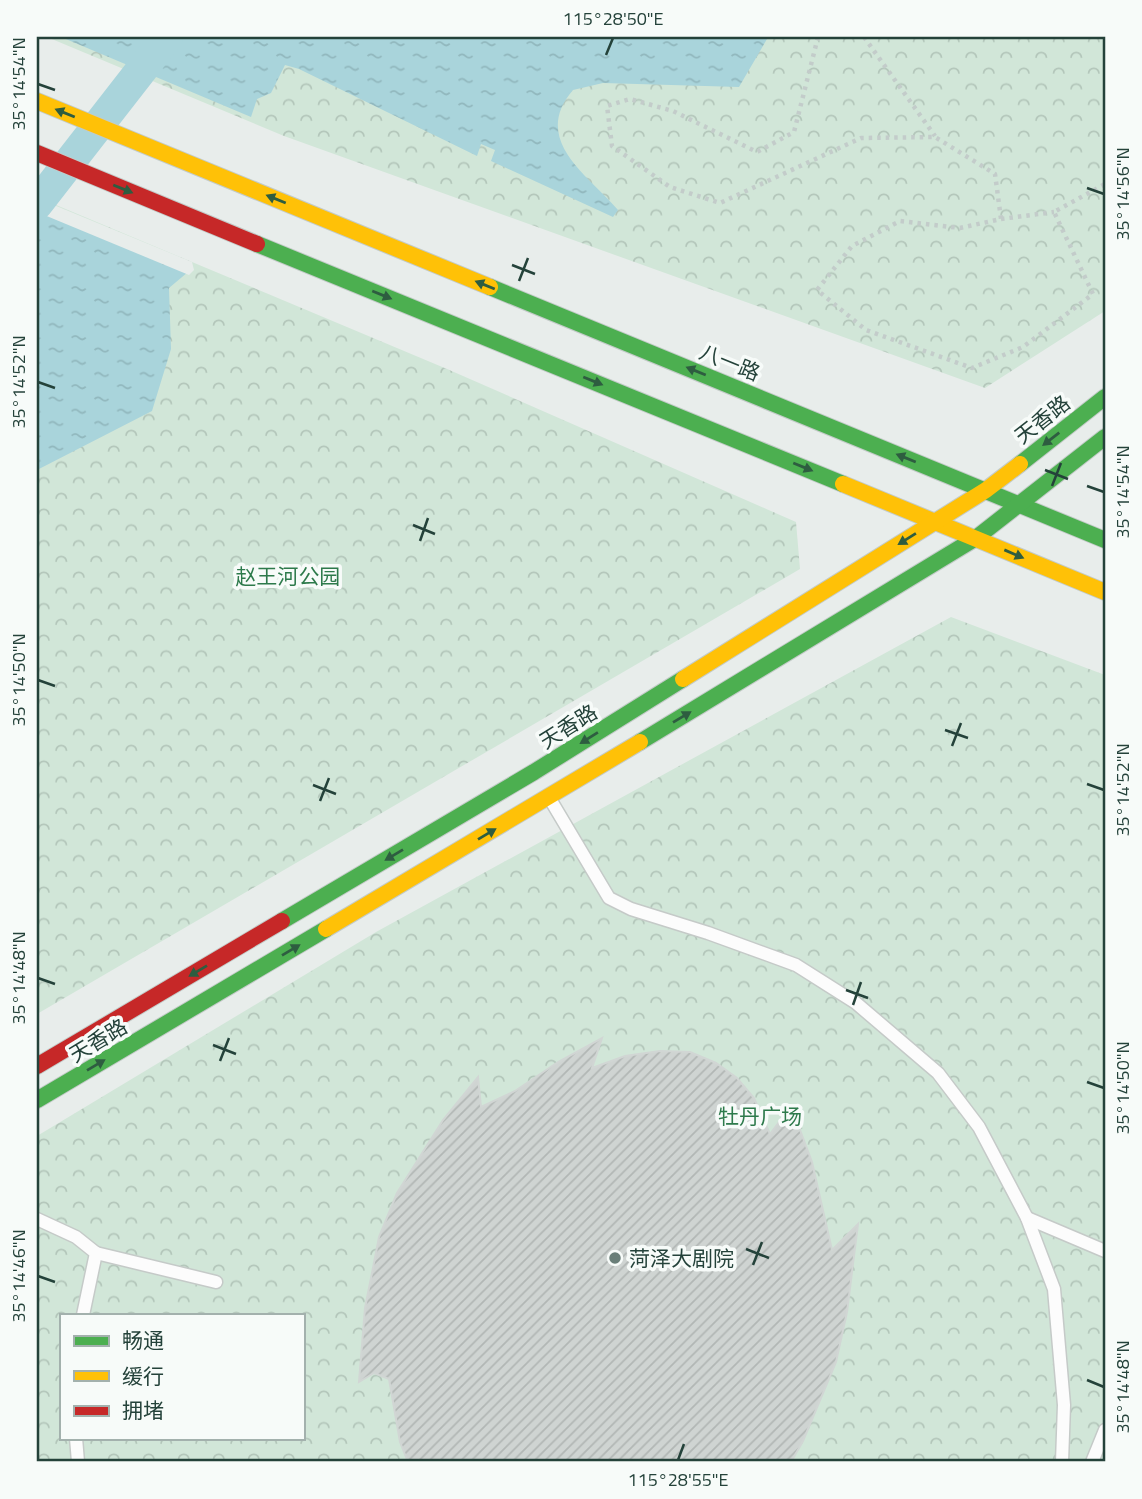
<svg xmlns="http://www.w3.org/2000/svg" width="1142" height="1499" font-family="'Titillium Web','Noto Sans SC',sans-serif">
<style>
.park{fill:url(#park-crowns);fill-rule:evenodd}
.water{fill:url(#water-ripples)}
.pier{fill:#e8edeb}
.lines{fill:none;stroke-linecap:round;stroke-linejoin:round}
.canal{stroke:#a9d4db;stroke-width:32}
.building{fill:url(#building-hatch);stroke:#d1d6d4;stroke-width:2}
.lane-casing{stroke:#c5cac8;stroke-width:15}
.fast-casing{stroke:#c3cbc8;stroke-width:18}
.slow-casing{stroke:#c3cbc8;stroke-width:18}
.jam-casing{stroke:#c3cbc8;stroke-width:18}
.path{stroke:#c3ccca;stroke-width:4.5;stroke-dasharray:3.5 5;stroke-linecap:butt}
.lane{stroke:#fcfcfc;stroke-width:12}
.fast{stroke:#4caf50;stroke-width:16}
.slow{stroke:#ffc107;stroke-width:16}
.jam{stroke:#c62828;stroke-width:16}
.oneway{fill:#2e5d40}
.ticks{fill:none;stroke:#24423a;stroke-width:2.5}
.poi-dot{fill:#697e78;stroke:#f7fbf9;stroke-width:2.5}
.labels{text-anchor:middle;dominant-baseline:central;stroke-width:7;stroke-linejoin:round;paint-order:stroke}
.street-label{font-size:21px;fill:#24423a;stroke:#f7fbf9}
.park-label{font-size:21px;fill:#2d7a4b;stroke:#f7fbf9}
.poi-label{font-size:21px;fill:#24423a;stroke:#f7fbf9;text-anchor:start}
.neatline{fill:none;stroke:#24423a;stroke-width:2.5}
.ticks-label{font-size:18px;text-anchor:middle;fill:#24423a}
</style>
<defs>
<pattern id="park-crowns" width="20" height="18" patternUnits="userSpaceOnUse" patternTransform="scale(1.75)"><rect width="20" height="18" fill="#d1e6d8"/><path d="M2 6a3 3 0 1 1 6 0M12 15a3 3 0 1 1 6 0" fill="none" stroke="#b3c6ba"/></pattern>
<pattern id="water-ripples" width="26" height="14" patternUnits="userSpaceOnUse" patternTransform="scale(1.75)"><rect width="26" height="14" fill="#a9d4db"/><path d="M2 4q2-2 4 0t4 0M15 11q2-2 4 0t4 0" fill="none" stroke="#91b7bd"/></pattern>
<pattern id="building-hatch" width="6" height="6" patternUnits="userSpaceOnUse" patternTransform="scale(1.75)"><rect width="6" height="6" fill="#cfd4d2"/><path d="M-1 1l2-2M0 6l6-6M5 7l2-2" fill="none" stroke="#b2b7b5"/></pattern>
</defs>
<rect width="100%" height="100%" fill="#e8edeb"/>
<g class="park">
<path d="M47,37H1105V311L985,388L284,136Z"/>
<path d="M37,197L447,369L796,522L800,569L37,1014Z"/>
<path d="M951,617L1105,675V1462H37V1136L376,932ZM61,1315H303V1438H61Z"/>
</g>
<g class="water">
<path d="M61,37H765L767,39L739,87L603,83L573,90C530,140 589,176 618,210L613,217L491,161L495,150L481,144L477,156L299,69L285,65L271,93L257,99L251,117Z"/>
<path d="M37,202L188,272L169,288L171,349L152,411L37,470Z"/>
</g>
<path class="pier" d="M37,198L192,262L194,270L189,275L37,212Z"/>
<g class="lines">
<path class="canal" d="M37,204L167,37"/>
</g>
<path class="building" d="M602,1038L592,1068L625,1056L660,1051L690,1052L716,1063L737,1078L754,1098L770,1134L791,1106L812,1162L832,1250L858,1224L847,1312L836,1362L803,1441L791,1462H408L400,1442L389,1379L374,1373L359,1382L365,1308L371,1278L379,1237L397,1193L443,1120L478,1077L481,1107L515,1091L558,1062Z"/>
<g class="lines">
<defs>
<g id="lane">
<path d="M550,799L609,898L631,909L708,933L796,965L856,1003L938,1073L979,1127L1027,1218L1054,1289L1064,1405L1062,1462"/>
<path d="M1027,1218L1105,1251"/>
<path d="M37,1219L76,1237L96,1253L83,1315"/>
<path d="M96,1253L216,1282"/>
<path d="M76,1438L78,1462"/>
<path d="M1092,1462L1105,1430"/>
</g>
<g id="fast">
<path d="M257,244L843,484"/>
<path d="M490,287L1105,540"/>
<path d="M1020,464L1105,397"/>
<path d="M640,742L976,538L1105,437"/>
<path d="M282,921L534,772L683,679"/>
<path d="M37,1100L326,929"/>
</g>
<g id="slow">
<path d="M37,101L490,287"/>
<path d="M843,484L1105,592"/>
<path d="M683,679L986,490L1020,464"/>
<path d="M326,929L640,742"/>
</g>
<g id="jam">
<path d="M37,153L257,244"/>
<path d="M37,1066L282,921"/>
</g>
</defs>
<use href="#lane" class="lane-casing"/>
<use href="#fast" class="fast-casing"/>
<use href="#slow" class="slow-casing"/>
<use href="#jam" class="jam-casing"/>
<g class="path">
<path d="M818,37L794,132L757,152L673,111L630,99L607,106L612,146L670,187L720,203L861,138L935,137L995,174L1001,219L960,228L900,221L852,246L817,290L866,330L972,368L1023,347L1093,294L1054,212L1105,184"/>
<path d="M864,37L935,136"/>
<path d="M1001,219L1054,212"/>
</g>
<use href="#lane" class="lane"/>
<use href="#fast" class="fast"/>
<use href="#slow" class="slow"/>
<use href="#jam" class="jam"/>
</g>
<defs><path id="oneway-solid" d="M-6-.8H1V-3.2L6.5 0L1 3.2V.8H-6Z" transform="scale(1.75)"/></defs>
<g class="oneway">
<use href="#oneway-solid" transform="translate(65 113) rotate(-158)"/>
<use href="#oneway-solid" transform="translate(123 189) rotate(22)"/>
<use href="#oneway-solid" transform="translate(276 199) rotate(-158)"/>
<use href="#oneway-solid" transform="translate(485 285) rotate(-158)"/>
<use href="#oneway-solid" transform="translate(382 295) rotate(22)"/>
<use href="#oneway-solid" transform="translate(696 371) rotate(-158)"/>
<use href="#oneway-solid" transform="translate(593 381) rotate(22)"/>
<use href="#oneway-solid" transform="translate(1051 439) rotate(142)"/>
<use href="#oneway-solid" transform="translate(906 458) rotate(-158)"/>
<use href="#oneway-solid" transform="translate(803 467) rotate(22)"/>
<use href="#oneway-solid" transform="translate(907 539) rotate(148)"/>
<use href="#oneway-solid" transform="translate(1014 554) rotate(23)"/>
<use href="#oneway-solid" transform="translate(682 717) rotate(-31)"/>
<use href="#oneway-solid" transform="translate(589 738) rotate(148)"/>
<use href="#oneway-solid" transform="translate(487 834) rotate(-31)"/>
<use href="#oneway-solid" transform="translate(394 855) rotate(149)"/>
<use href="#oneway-solid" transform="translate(291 950) rotate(-31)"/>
<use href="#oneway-solid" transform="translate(198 971) rotate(149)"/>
<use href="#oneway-solid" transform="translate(96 1065) rotate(-31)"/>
</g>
<path class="ticks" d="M606,55L613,38M38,84L55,90M1087,188L1104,194M512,265L535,274M519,281L528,258M38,382L55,388M1045,470L1068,479M1052,486L1061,463M1087,486L1104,492M413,525L435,534M420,541L428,518M38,680L55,686M945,730L968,738M952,746L961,723M1087,784L1104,790M313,785L336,794M320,801L329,778M38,978L55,984M846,990L868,998M853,1005L861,982M213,1045L236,1054M220,1061L229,1038M1087,1082L1104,1088M746,1249L769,1258M753,1265L762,1242M38,1276L55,1282M1087,1380L1104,1387M678,1460L684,1444"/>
<circle class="poi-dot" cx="615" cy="1258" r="7"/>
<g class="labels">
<g class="street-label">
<text transform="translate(730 362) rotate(22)">八一路</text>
<text transform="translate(1042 419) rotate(-38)">天香路</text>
<text transform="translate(568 726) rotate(-32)">天香路</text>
<text transform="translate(98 1040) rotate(-31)">天香路</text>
</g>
<g class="park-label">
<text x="288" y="576">赵王河公园</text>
<text x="760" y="1116">牡丹广场</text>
</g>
<g class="poi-label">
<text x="629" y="1258">菏泽大剧院</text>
</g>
</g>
<rect width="1142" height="1499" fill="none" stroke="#f7fbf9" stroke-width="77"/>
<rect x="60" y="1314" width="245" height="126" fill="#f7fbf9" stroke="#a3b1ad" stroke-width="2"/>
<rect x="74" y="1336" width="35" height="10" fill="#4caf50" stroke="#a3b1ad" stroke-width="2"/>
<text x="122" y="1348" font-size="21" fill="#24423a">畅通</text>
<rect x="74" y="1371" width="35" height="10" fill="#ffc107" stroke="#a3b1ad" stroke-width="2"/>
<text x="122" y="1384" font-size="21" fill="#24423a">缓行</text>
<rect x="74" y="1406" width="35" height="10" fill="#c62828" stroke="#a3b1ad" stroke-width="2"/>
<text x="122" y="1418" font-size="21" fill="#24423a">拥堵</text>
<rect x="38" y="38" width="1066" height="1422" class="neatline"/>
<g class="ticks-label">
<text x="613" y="25">115°28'50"E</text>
<text transform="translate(19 84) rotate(-90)" y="6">35°14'54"N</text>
<text transform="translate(1123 194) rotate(-90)" y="6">35°14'56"N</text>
<text transform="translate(19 382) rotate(-90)" y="6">35°14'52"N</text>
<text transform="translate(1123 492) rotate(-90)" y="6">35°14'54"N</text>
<text transform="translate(19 680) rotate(-90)" y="6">35°14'50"N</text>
<text transform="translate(1123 790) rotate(-90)" y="6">35°14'52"N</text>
<text transform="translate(19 978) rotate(-90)" y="6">35°14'48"N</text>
<text transform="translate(1123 1088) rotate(-90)" y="6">35°14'50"N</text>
<text transform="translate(19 1276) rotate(-90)" y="6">35°14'46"N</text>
<text transform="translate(1123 1387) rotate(-90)" y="6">35°14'48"N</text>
<text x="678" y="1486">115°28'55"E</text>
</g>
</svg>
